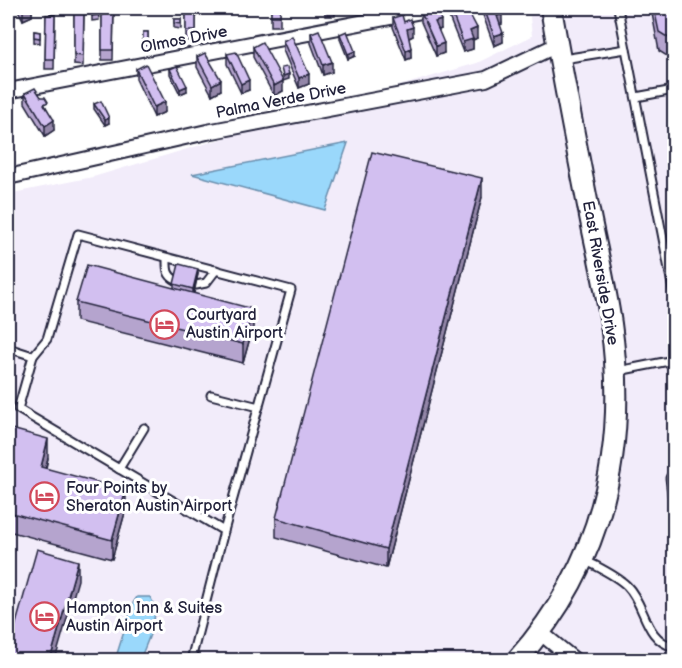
<svg xmlns="http://www.w3.org/2000/svg" width="682" height="668" font-family="'Balsamiq Sans',sans-serif">
<style>
.built{fill:#f2ecfa}
.water{fill:#9ad8fb;stroke:#6a8fae;stroke-width:1.5}
.lines{fill:none;stroke-linecap:round;stroke-linejoin:round}
.service-casing{stroke:#22223b;stroke-width:11}
.minor-casing{stroke:#22223b;stroke-width:18}
.secondary-casing{stroke:#22223b;stroke-width:24}
.service{stroke:#fff;stroke-width:7}
.minor{stroke:#fff;stroke-width:14}
.secondary{stroke:#fff;stroke-width:20}
.wall{fill:#b5a4ce;stroke:#22223b;stroke-width:1.5}
.shaded-wall{fill:#9386a8;stroke:#22223b;stroke-width:1.5}
.building{fill:#d2bff0;stroke:#22223b;stroke-width:1.5}
.labels{text-anchor:middle;dominant-baseline:central;stroke-width:6;stroke-linejoin:round;paint-order:stroke}
.street-label{font-size:16px;fill:#22223b;stroke:#fff}
.poi-label{font-size:16px;fill:#22223b;stroke:#fff;text-anchor:start}
</style>
<rect width="100%" height="100%" fill="#fff"/>
<filter id="ink" filterUnits="userSpaceOnUse"><feTurbulence type="fractalNoise" baseFrequency=".0167" numOctaves="2"/><feDisplacementMap in="SourceGraphic" scale="12" xChannelSelector="R" yChannelSelector="G"/><feConvolveMatrix kernelMatrix="1 2 1 2 8 2 1 2 1" color-interpolation-filters="sRGB"/></filter>
<g filter="url(#ink)">
<path class="built" d="M529,8H674V660H8V194L93,177L477,63L532,36Z"/>
<g class="water">
<path d="M348,143L325,210L192,174Z"/>
<path d="M137,597H150C163,615 146,642 140,660H115L133,603Z"/>
</g>
<g class="lines">
<defs>
<g id="service">
<path d="M618,8L674,295"/>
<path d="M563,59L626,49"/>
<path d="M636,97L674,90"/>
<path d="M167,258C167,268 166,275 176,280"/>
<path d="M196,285L206,283L216,270"/>
<path d="M8,348L33,356L18,409L224,531"/>
<path d="M33,356L47,339L78,234L291,290L224,531L191,660"/>
<path d="M618,371L674,360"/>
<path d="M211,395L259,407"/>
<path d="M119,469L144,428"/>
<path d="M674,471L670,478L674,509"/>
<path d="M583,559C597,567 616,575 627,586C646,605 644,640 674,647"/>
</g>
<g id="minor">
<path d="M8,91L437,8"/>
<path d="M8,177L207,132L486,79L557,45"/>
<path d="M541,633L574,660"/>
</g>
<path id="secondary" d="M517,660C602,564 629,450 611,324C606,289 598,255 591,221C577,150 563,79 551,8"/>
</defs>
<use href="#service" class="service-casing"/>
<use href="#minor" class="minor-casing"/>
<use href="#secondary" class="secondary-casing"/>
<use href="#service" class="service"/>
<use href="#minor" class="minor"/>
<use href="#secondary" class="secondary"/>
</g>
<g class="wall">
<path d="M17,8H32V16L23,20Z"/>
<path d="M102,8H114L113,60H102Z"/>
<path d="M186,8H196V40L186,41Z"/>
<rect x="271" y="8" width="9" height="18"/>
<rect x="325" y="8" width="10" height="8"/>
<path d="M449,8L477,38L473,40V49L463,52L449,17Z"/>
<path d="M482,8H500L502,24L500,25L503,42L494,46L482,12Z"/>
<path d="M651,8H675V61L659,51Z"/>
<path d="M98,10L99,20L92,21V15Z"/>
<path d="M74,12H84L83,66L74,65Z"/>
<path d="M421,12L432,15L441,29L438,30L444,53L436,56L421,22Z"/>
<path d="M46,15H55L54,69H45Z"/>
<path d="M393,18L404,22L413,36L409,38L411,58L406,60L393,27Z"/>
<path d="M174,19H181V29L174,28Z"/>
<path d="M34,31L40,32V43L34,42Z"/>
<rect x="143" y="32" width="5" height="18"/>
<path d="M311,33L332,72L323,75L311,43Z"/>
<path d="M340,34L355,56L348,59L340,39Z"/>
<path d="M283,41L309,84L299,88L283,50Z"/>
<path d="M253,47L283,91L274,96L253,57Z"/>
<path d="M227,54L249,90L241,93L227,64Z"/>
<path d="M197,57L221,90L212,95L197,67Z"/>
<path d="M136,69L165,112L154,117L136,79Z"/>
<path d="M170,69L187,91L180,94L170,74Z"/>
<path d="M25,93L41,97L48,111L54,130L45,136L25,103Z"/>
<path d="M94,104L109,123L105,125L94,109Z"/>
<path d="M482,197L386,568L276,537V518Z"/>
<path d="M198,274L194,293L253,327L243,363L76,321V302L174,288V284Z"/>
<path d="M8,428L48,458L46,468L126,509L112,559L8,531Z"/>
</g>
<g class="shaded-wall">
<path d="M29,8H32V16L23,20V10Z"/>
<path d="M50,8H59V11L50,15Z"/>
<path d="M502,14V24L497,26V16Z"/>
<path d="M441,20V29L435,32V22Z"/>
<path d="M413,27V36L407,39V29Z"/>
<path d="M477,28V38L473,40V49L463,52V42L470,31Z"/>
<path d="M503,33V42L494,46V36Z"/>
<path d="M444,43V53L436,56V46Z"/>
<path d="M411,48V58L406,60V51Z"/>
<path d="M355,51V56L348,59V54Z"/>
<path d="M332,62V72L323,75V65Z"/>
<path d="M289,74V79L283,81V76Z"/>
<path d="M309,74V84L299,88V78Z"/>
<path d="M221,80V90L212,95V85Z"/>
<path d="M249,80V90L241,93V84Z"/>
<path d="M283,81V91L274,96V86Z"/>
<path d="M187,86V91L180,94V89Z"/>
<path d="M165,102V112L154,117V107Z"/>
<path d="M109,118V123L105,125V120Z"/>
<path d="M54,120V130L45,136V126Z"/>
<path d="M482,178V197L386,568V549Z"/>
<path d="M198,269V274L193,294V289Z"/>
<path d="M253,309V327L243,363V344Z"/>
<path d="M48,439V458L41,486V467Z"/>
<path d="M126,490V509L112,559V540Z"/>
<path d="M78,561V580L55,660H50Z"/>
</g>
<g class="building">
<path d="M21,8H29L23,10Z"/>
<path d="M102,8H114L113,50H102Z"/>
<rect x="186" y="8" width="10" height="23"/>
<rect x="271" y="8" width="9" height="8"/>
<path d="M430,8L432,15L438,13L441,20L435,22L444,43L436,46L421,12Z"/>
<path d="M450,8H461L462,10L467,9L477,28L470,31L473,39L463,42Z"/>
<path d="M484,8H500L502,14L497,16L503,33L494,36Z"/>
<path d="M654,8H675V42L659,32Z"/>
<path d="M92,10H98L99,15L92,16Z"/>
<path d="M74,12H84L83,56L74,55Z"/>
<path d="M46,15H55L54,59H45Z"/>
<path d="M402,15L404,22L410,19L413,27L407,29L411,48L406,51L393,18Z"/>
<path d="M174,19H181V24L174,23Z"/>
<path d="M319,30L332,62L323,65L311,33Z"/>
<path d="M34,31L40,32V38L34,37Z"/>
<path d="M347,31L355,51L348,54L340,34Z"/>
<rect x="143" y="32" width="5" height="13"/>
<path d="M292,36L309,74L299,78L283,41Z"/>
<path d="M262,42L283,81L274,86L253,47Z"/>
<path d="M236,52L249,80L241,84L227,54Z"/>
<path d="M205,53L221,80L212,85L197,57Z"/>
<path d="M146,64L165,102L154,107L136,69Z"/>
<path d="M177,66L187,86L180,89L170,69Z"/>
<path d="M287,67L289,74L283,76L281,68Z"/>
<path d="M35,88L41,97H45L48,102L44,104L54,120L45,126L25,93Z"/>
<path d="M101,101L109,118L105,120L94,104Z"/>
<path d="M372,152L482,178L386,549L276,518Z"/>
<path d="M179,264L198,269L193,289L174,284Z"/>
<path d="M87,265L253,309L243,344L76,302Z"/>
<path d="M8,428L48,439L41,467L126,490L112,540L8,512Z"/>
<path d="M37,549L78,561L50,660H8V636L12,638Z"/>
</g>
</g>
<defs>
<symbol id="hotel-ring" viewBox="-11 -11 22 22"><circle r="9.5" fill="#fff" stroke="#d1495b" stroke-width="1.5"/><path d="M-6-4.5h1.5V1H6V5H4.5V3h-9V5H-6ZM-4 0a1.8 1.8 0 1 1 3.6 0ZM.5 0V-2.5h3Q6-2.5 6 0Z" fill="#d1495b"/></symbol>
</defs>
<g fill-rule="evenodd">
<use href="#hotel-ring" x="148" y="308" width="33" height="33"/>
<use href="#hotel-ring" x="28" y="480" width="33" height="33"/>
<use href="#hotel-ring" x="28" y="600" width="33" height="33"/>
</g>
<g class="labels">
<g class="street-label">
<text transform="translate(184 40) rotate(-11)">Olmos Drive</text>
<text transform="translate(281 101) rotate(-11)">Palma Verde Drive</text>
<text transform="translate(600 273) rotate(80)">East Riverside Drive</text>
</g>
<g class="poi-label">
<text x="186" y="315">Courtyard<tspan x="186" dy="18">Austin Airport</tspan></text>
<text x="66" y="488">Four Points by<tspan x="66" dy="18">Sheraton Austin Airport</tspan></text>
<text x="66" y="608">Hampton Inn &amp; Suites<tspan x="66" dy="18">Austin Airport</tspan></text>
</g>
</g>
<rect width="682" height="668" fill="none" stroke="#fff" stroke-width="30"/>
<rect x="15" y="15" width="652" height="638" fill="none" stroke="#22223b" stroke-width="2" filter="url(#ink)"/>
</svg>
